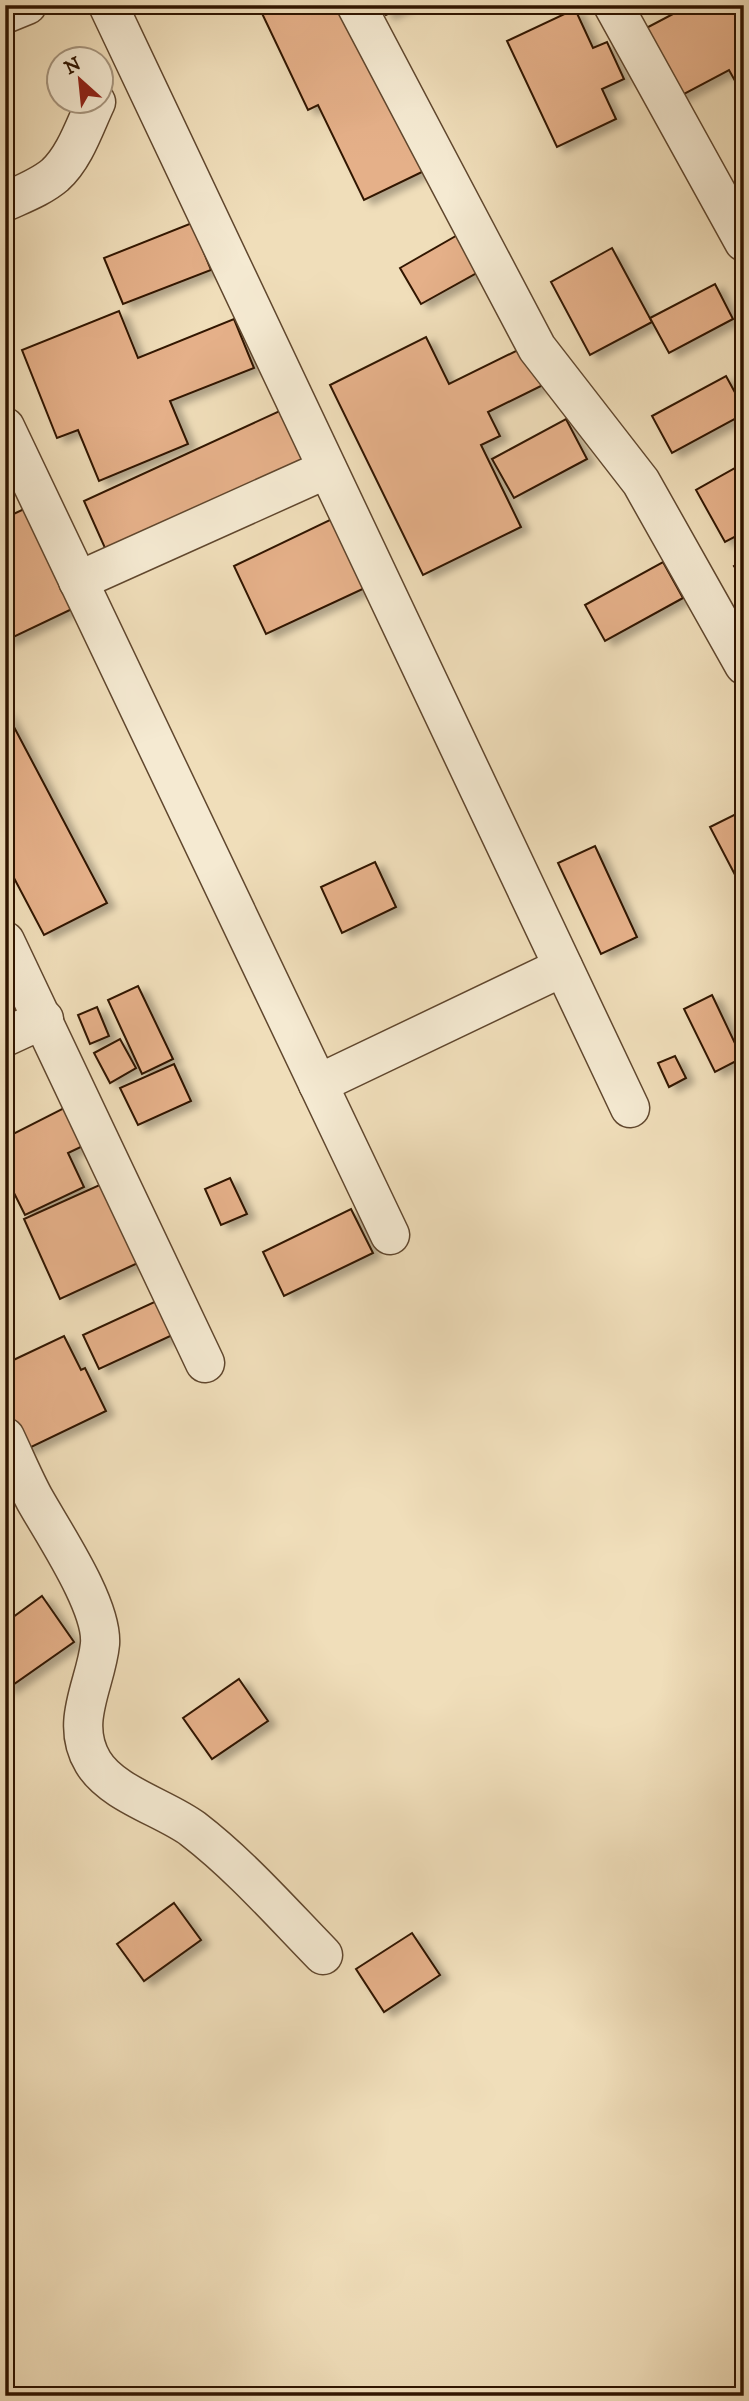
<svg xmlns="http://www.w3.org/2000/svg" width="749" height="2401" font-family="'IM FELL DW Pica',serif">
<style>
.building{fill:#e5b089;stroke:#301500;stroke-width:2;filter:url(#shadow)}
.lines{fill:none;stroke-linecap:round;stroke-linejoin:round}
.minor-casing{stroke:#60472e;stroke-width:41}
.minor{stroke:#f5ead2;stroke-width:38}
</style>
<defs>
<filter id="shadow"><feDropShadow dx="8" dy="4.5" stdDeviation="3.5" flood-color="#0004"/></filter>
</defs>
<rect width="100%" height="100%" fill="#f0deba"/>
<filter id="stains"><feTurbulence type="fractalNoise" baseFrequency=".00286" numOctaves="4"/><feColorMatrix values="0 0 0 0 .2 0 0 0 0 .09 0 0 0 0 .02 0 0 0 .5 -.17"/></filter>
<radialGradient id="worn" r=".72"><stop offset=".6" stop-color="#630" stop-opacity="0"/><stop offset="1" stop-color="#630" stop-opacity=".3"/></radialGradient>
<g class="building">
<path d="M258,5H340L424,171L364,200L318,105L308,110Z"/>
<path d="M382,5H407L386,15Z"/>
<path d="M690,5H739L744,14V97L729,70L669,102L633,35Z"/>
<path d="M575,9L593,48L607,42L624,79L602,89L616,119L557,147L507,41Z"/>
<path d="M192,223L211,270L123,304L104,258Z"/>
<path d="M461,233L482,270L421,304L400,268Z"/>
<path d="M612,248L652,322L590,355L551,282Z"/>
<path d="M715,284L733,319L669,353L650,318Z"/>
<path d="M119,311L138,358L234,319L254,368L170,401L188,444L99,481L78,430L57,438L22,350Z"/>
<path d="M426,337L449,384L524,347L543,385L488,412L500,436L481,445L521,527L423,575L330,385Z"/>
<path d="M726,376L744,409V414L672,453L652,416Z"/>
<path d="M284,409L310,465L109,557L84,501Z"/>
<path d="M566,419L587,459L514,498L492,459Z"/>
<path d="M744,463V532L725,542L696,490Z"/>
<path d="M24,509L72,609L5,641V518Z"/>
<path d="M334,518L367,587L266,634L234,566Z"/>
<path d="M744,560V581L734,566Z"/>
<path d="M663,562L683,598L605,641L585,605Z"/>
<path d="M5,710L107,903L44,935L5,861Z"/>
<path d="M744,810V892L710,827Z"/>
<path d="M595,846L637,937L601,954L558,863Z"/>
<path d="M375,862L396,907L342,933L321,887Z"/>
<path d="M138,986L173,1059L142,1074L108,1000Z"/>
<path d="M712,995L742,1058L715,1072L684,1009Z"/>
<path d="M97,1007L109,1036L90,1044L78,1015Z"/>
<path d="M120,1039L136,1068L110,1083L94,1053Z"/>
<path d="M675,1056L686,1078L669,1087L658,1063Z"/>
<path d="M174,1064L191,1101L138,1125L120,1088Z"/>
<path d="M68,1106L87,1144L68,1153L84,1187L25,1215L5,1175V1138Z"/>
<path d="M230,1178L247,1214L221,1225L205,1189Z"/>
<path d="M104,1183L140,1262L60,1299L24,1219Z"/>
<path d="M351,1209L373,1253L284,1296L263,1252Z"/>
<path d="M163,1298L179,1332L99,1369L83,1335Z"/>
<path d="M64,1336L81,1370L85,1368L106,1411L25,1450L5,1409V1364Z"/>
<path d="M42,1596L74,1642L7,1689L5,1686V1623Z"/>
<path d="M239,1679L268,1721L212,1759L183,1718Z"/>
<path d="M174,1903L201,1940L144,1981L117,1944Z"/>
<path d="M412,1933L440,1975L384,2012L356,1969Z"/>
<path d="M743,2380L744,2396H730Z"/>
</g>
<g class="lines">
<defs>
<g id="minor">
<path d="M108,5L630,1108"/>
<path d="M356,5L537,348L641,482L744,665"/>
<path d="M613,5L744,242"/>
<path d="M5,14L27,5"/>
<path d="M5,202C22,194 41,187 55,175C75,157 85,125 96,102"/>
<path d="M5,427L390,1235"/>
<path d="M78,581L327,469"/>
<path d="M5,941L205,1363"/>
<path d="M5,1037L44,1019"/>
<path d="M318,1084L563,967"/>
<path d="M5,1437C15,1458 24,1480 35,1500C54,1534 103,1606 100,1644C96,1684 69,1722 93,1762C112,1794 165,1808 193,1829C241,1866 281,1912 323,1955"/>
</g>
</defs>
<use href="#minor" class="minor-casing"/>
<use href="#minor" class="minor"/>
</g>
<rect width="749" height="2401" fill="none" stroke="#f0deba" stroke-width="28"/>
<rect x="7" y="7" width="735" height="2387" fill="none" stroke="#301500" stroke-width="3.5"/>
<rect x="14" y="14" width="721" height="2373" fill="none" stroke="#301500" stroke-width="2"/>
<g transform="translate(80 80) rotate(333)"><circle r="33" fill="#f5ead2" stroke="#a6957e" stroke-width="2"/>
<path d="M0-5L12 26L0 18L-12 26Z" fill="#8f2418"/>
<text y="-10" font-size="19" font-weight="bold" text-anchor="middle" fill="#301500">N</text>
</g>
<rect width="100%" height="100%" filter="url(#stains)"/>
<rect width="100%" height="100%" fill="url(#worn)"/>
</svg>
